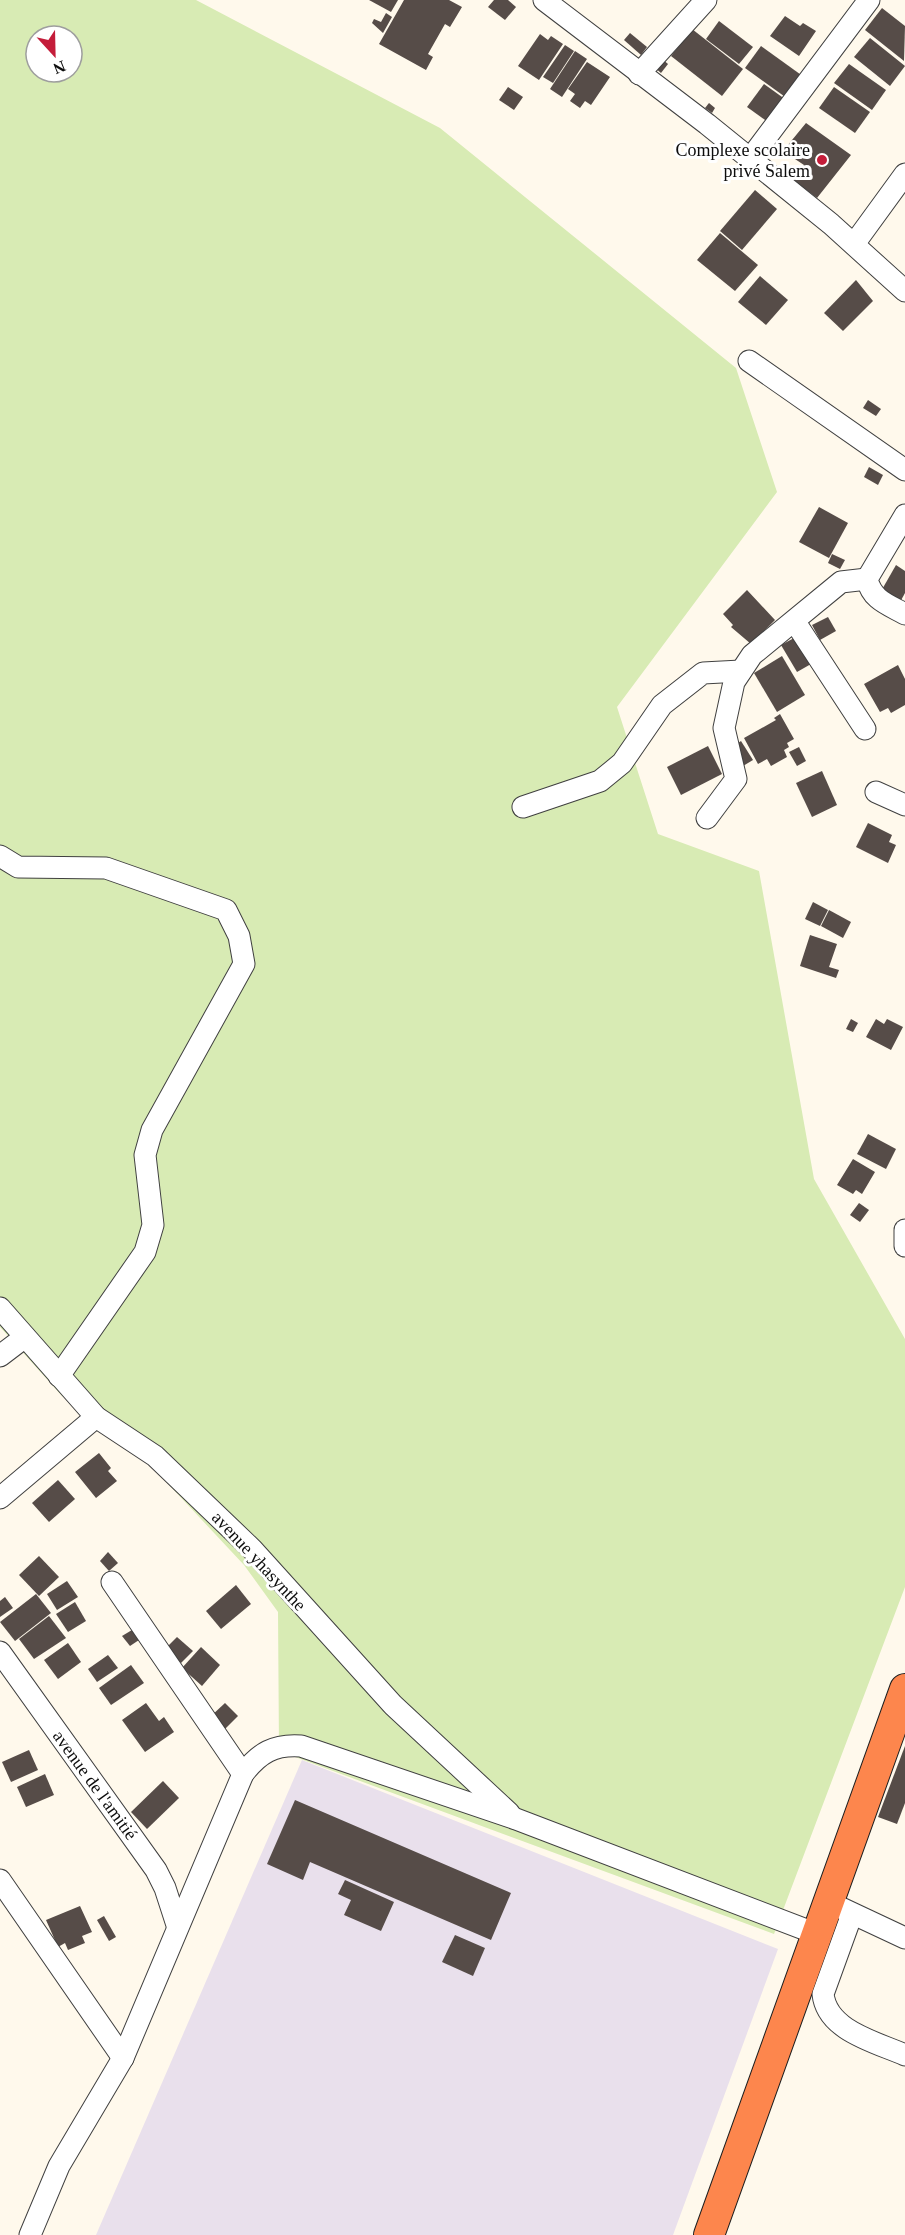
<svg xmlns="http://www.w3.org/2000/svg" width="905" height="2235" font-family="Georgia,serif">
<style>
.industrial{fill:#e9e0ec}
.green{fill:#d8ebb4;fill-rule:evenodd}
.building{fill:#564c48}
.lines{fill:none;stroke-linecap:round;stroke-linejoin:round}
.minor-casing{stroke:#404040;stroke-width:23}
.highway-casing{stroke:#1e1e1e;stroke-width:32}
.minor{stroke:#fff;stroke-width:21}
.highway{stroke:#fd864d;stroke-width:30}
.poi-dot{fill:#c41d3a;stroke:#fff;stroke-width:2}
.labels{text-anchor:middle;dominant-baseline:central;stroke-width:6;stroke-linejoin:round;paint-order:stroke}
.poi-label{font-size:18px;fill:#0d0d0d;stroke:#fff;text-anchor:end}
.street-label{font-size:18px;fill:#0d0d0d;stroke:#fff}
</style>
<rect width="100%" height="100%" fill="#fff9ec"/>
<path class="industrial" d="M302,1760L778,1949L673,2235H96Z"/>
<path class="green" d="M0,0H196L440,128L736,368L777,492L617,707L658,834L759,871L814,1179L905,1339V1587L774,1934L279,1751L278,1612L244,1565L115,1427L62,1396L0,1327ZM36,36H72V72H36Z"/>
<g class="building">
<path d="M369,0H398L391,12Z"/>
<path d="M404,0H449L462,7L450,27L445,24L428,54L433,57L426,70L379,44Z"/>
<path d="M494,0H508L516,7L505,20L488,7Z"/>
<path d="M882,8L905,26L904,61L865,30Z"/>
<path d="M386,13L392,17L383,33L372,23L374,19L381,22Z"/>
<path d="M785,16L800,26L803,23L816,31L799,56L770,36Z"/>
<path d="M719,21L753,47L739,64L706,39Z"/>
<path d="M692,29L743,69L722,96L671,56Z"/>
<path d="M630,33L647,47L641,55L624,40Z"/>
<path d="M540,34L548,40L551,36L563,44L539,80L518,66Z"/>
<path d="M870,38L905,66L890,86L854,57Z"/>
<path d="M565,45L574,51L553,83L543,77Z"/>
<path d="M761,46L804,77L788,99L745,68Z"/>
<path d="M575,51L587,59L562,97L550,89Z"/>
<path d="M661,58L668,64L661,73L654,67Z"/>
<path d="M587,62L610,77L591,105L585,101L580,108L570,101L575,94L568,89Z"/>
<path d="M849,64L886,90L872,110L834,83Z"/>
<path d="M764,84L789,102L772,125L747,107Z"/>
<path d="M508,87L523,97L514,110L499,100Z"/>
<path d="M834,87L870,112L855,133L819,108Z"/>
<path d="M709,103L715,108L712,113L705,108Z"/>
<path d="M806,123L851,155L817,198L793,180L804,165L783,151Z"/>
<path d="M755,190L777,209L742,250L720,231Z"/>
<path d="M720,233L758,265L735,291L697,260Z"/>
<path d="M760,276L788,300L766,325L738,302Z"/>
<path d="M856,280L873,301L843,331L824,313Z"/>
<path d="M868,400L881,409L876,416L863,408Z"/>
<path d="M869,467L883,475L878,485L864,477Z"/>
<path d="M819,507L848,523L829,558L799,542Z"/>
<path d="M832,554L845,560L840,569L828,563Z"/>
<path d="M896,565L905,571V593L899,604L880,593Z"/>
<path d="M747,590L775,620L751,644L731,627L733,625L723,614Z"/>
<path d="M828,617L836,631L820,640L812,625Z"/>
<path d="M796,637L811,664L797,672L781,645Z"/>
<path d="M782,656L805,695L777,712L754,673Z"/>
<path d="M898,665L905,679V705L891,713L888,708L880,712L864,684Z"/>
<path d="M780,714L794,739L787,743L789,747L784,750L787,757L771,766L767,759L758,764L744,738L776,720L774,718Z"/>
<path d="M741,741L753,760L743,766L732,747Z"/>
<path d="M708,746L722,774L681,795L667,767Z"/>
<path d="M799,747L806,761L797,766L789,752Z"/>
<path d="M822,771L837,805L812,817L796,783Z"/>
<path d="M868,823L892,835L889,842L896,845L888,863L856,847Z"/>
<path d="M813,902L828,910L820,926L805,919Z"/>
<path d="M829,910L851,922L843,938L821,926Z"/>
<path d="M810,935L837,944L829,967L839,970L836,978L800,966Z"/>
<path d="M851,1019L858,1023L853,1032L846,1029Z"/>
<path d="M876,1019L884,1024L887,1019L903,1027L891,1050L866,1037Z"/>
<path d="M868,1134L896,1149L886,1169L857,1154Z"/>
<path d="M853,1159L875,1172L862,1194L856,1190L853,1194L837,1185Z"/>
<path d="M859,1203L869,1210L860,1222L850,1215Z"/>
<path d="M99,1453L111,1468L108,1471L117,1481L96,1498L75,1472Z"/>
<path d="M58,1480L75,1499L49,1522L32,1503Z"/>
<path d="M108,1552L118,1563L109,1571L100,1561Z"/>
<path d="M39,1556L59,1577L39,1596L19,1575Z"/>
<path d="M67,1581L78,1597L57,1610L47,1594Z"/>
<path d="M236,1585L251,1604L221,1629L206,1611Z"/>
<path d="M36,1594L51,1613L15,1641L0,1622Z"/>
<path d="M5,1597L13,1608L0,1617V1601Z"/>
<path d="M75,1602L86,1621L68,1632L56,1614Z"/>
<path d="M49,1616L66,1638L34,1659L19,1639Z"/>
<path d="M132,1630L139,1640L130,1646L122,1636Z"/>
<path d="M177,1637L193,1651L181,1663L166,1648Z"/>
<path d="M68,1643L81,1662L58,1679L44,1660Z"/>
<path d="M201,1647L220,1665L202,1686L182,1668Z"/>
<path d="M108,1655L118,1668L97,1682L88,1669Z"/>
<path d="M131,1665L144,1683L111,1705L99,1688Z"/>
<path d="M146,1703L159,1721L164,1717L174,1732L145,1752L122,1720Z"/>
<path d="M225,1703L238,1716L223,1731L210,1717Z"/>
<path d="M905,1746V1803L897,1824L878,1817Z"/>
<path d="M29,1750L38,1770L11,1782L2,1762Z"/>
<path d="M45,1774L54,1795L26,1807L17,1787Z"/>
<path d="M163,1781L179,1798L147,1829L131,1812Z"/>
<path d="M295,1800L511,1893L491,1940L310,1862L303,1880L267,1864Z"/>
<path d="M345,1880L394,1902L381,1931L344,1915L351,1900L338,1894Z"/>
<path d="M80,1906L92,1932L82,1936L85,1943L68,1950L65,1943L58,1947L46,1920Z"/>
<path d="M104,1916L116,1937L109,1941L97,1920Z"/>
<path d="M455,1935L485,1948L473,1976L442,1962Z"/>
</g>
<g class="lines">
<defs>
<g id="minor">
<path d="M544,0L707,124L831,224L905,291"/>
<path d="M639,74L706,0"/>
<path d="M750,159L869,0"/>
<path d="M854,244L905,174"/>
<path d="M749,361L905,470"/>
<path d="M905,515L867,579C872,600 887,604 905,614"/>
<path d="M795,622L865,729"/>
<path d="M876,792L905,805"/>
<path d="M523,807L600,781L622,763L662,705L703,673L741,671"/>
<path d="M707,818L736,779L724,728L734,682L752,655L841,582L867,579"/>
<path d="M0,856L18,867L106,868L226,910L239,936L244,964L152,1130L145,1155L153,1225L145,1252L59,1376"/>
<path d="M905,1230V1246"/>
<path d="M0,1308L96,1417L155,1456L252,1549L393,1705L509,1813"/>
<path d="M0,1356L25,1337"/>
<path d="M0,1498L96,1417"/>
<path d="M112,1582L243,1774"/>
<path d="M0,1652L156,1870L165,1888L177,1925"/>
<path d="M0,1880L123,2058"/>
<path d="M841,1908L905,1938"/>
<path d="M852,1914L823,1994C827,2031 876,2042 905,2055"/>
<path d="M30,2235L59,2166L123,2058L243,1774C259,1753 274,1744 301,1746L516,1819L817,1934"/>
</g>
<path id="highway" d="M709,2235L905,1689"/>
</defs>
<use href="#minor" class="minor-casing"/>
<use href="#highway" class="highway-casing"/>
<use href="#minor" class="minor"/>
<use href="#highway" class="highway"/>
</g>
<circle class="poi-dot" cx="822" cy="160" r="6"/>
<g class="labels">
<g class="poi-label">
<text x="810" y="150">Complexe scolaire<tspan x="810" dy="21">privé Salem</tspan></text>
</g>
<g class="street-label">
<text transform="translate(259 1561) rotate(47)">avenue yhasynthe</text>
<text transform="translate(95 1785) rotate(54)">avenue de l'amitié</text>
</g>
</g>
<g transform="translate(54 54) rotate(158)"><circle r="28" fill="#ffffff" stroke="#9e9e9e" stroke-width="1.5"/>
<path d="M0-4.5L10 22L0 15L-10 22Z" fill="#c41d3a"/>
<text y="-9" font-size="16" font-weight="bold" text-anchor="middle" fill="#0d0d0d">N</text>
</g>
</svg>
